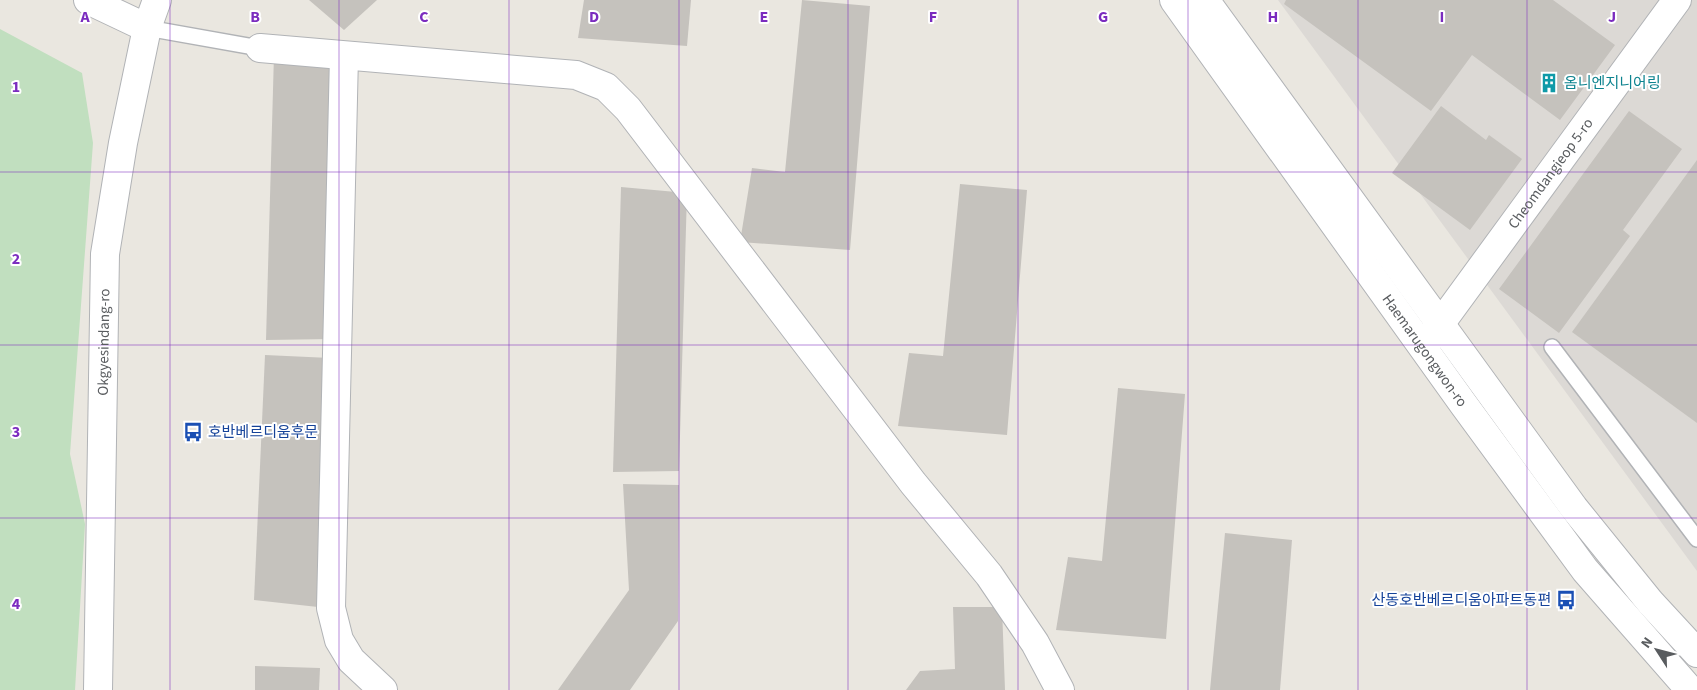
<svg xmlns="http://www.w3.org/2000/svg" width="1697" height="690" font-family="'Source Sans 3','Noto Sans KR',sans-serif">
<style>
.industrial{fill:#dcd9d5}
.green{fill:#c1dfbf}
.building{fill:#c5c2bd}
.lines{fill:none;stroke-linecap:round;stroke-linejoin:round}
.service-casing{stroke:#b1b3b6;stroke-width:18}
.minor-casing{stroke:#b1b3b6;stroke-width:30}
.tertiary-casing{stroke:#b1b3b6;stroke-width:30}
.service{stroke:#fff;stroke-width:15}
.minor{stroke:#fff;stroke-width:28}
.tertiary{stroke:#fff;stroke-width:28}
.grid{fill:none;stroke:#7b2cbf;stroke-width:1;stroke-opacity:0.55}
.labels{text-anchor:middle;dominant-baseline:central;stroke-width:4;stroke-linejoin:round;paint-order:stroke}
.culture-label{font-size:15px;fill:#0d838f;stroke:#fff;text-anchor:start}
.street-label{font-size:15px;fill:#595c5f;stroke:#fff}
.transit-label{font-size:15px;fill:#164399;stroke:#fff;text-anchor:start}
.grid-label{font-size:16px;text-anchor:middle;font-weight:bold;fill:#7b2cbf;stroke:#fff;stroke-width:4;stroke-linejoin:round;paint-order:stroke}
</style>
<rect width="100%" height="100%" fill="#eae7e0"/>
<path class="industrial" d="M1278,0H1697V571Z"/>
<path class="green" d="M0,29L82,73L93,143L70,454L85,524L75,690H0Z"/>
<g class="building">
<path d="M309,0H377L344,30Z"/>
<path d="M584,0H691L687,46L578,38Z"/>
<path d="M802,0L870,6L850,250L740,242L752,168L785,172Z"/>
<path d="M1286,0H1553L1615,45L1560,120L1472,55L1431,111L1284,4Z"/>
<path d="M274,54L340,60L332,339L266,340Z"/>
<path d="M1441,106L1486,140L1489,135L1522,159L1470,230L1392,173Z"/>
<path d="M1629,111L1682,149L1623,230L1630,236L1559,333L1499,289Z"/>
<path d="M1697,160V423L1572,332Z"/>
<path d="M960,184L1027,190L1007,435L898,426L909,353L943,356Z"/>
<path d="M621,187L687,193L679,471L613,472Z"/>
<path d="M265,355L330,358L318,607L254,600Z"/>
<path d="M1118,388L1185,394L1166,639L1056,630L1068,557L1102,561Z"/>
<path d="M623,484L679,485L678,621L630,690H558L629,590Z"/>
<path d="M1225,533L1292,540L1280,690H1210Z"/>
<path d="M953,607H1002L1005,690H906L920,671L955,669Z"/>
<path d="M255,666L320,668L319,690H255Z"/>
</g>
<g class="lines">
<defs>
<g id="service">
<path d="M147,28L260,48"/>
<path d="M1552,347L1697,539"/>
</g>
<g id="minor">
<path d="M260,48L576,75L606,87L628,109L913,483L989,575L1035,643L1060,690"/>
<path d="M344,56L331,608L339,640L351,660L383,690"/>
<path id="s1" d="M1427,342L1677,0"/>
</g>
<g id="tertiary">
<path d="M88,0L147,28"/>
<path id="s2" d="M1174,0L1464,405L1585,570L1690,690"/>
<path d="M1205,0L1574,508L1650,602L1697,653"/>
<path id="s3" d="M98,690L105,254L123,143L147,28L157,0"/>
</g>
</defs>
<use href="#service" class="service-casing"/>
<use href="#minor" class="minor-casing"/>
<use href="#tertiary" class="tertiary-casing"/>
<use href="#service" class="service"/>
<use href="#minor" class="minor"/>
<use href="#tertiary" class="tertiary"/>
</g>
<path class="grid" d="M170,0V690M339,0V690M509,0V690M679,0V690M848,0V690M1018,0V690M1188,0V690M1358,0V690M1527,0V690M0,172H1697M0,345H1697M0,518H1697"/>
<defs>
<symbol id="building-bare" viewBox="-9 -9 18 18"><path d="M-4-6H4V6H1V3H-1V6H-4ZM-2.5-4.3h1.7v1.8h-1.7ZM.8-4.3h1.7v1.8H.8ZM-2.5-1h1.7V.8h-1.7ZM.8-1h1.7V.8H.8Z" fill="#0f9aa8" stroke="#fff" stroke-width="2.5" paint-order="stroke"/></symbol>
<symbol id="bus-bare" viewBox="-9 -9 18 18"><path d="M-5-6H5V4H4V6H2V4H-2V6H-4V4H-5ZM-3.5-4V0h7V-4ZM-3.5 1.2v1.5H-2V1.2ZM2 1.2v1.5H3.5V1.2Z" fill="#1a4fb4" stroke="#fff" stroke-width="2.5" paint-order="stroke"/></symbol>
</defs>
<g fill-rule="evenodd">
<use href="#building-bare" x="1535" y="69" width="28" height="28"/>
<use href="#bus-bare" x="179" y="418" width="28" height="28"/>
<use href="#bus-bare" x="1552" y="586" width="28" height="28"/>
</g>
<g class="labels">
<g class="culture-label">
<text x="1564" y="83">옴니엔지니어링</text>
</g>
<g class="street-label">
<text stroke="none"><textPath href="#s1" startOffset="209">Cheomdangieop 5-ro</textPath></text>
<text stroke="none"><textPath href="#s3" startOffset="348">Okgyesindang-ro</textPath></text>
<text stroke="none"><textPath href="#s2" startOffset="431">Haemarugongwon-ro</textPath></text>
</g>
<g class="transit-label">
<text x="208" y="432">호반베르디움후문</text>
<text x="1551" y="600" text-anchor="end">산동호반베르디움아파트동편</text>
</g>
</g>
<g class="grid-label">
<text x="85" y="22">A</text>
<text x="255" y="22">B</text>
<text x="424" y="22">C</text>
<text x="594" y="22">D</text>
<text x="764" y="22">E</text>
<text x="933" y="22">F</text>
<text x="1103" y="22">G</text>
<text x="1273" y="22">H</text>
<text x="1442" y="22">I</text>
<text x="1612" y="22">J</text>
<text x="16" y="92">1</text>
<text x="16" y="264">2</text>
<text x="16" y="437">3</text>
<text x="16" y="609">4</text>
</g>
<g transform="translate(1657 650) rotate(306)" stroke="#ffffff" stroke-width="4" paint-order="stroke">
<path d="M0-4L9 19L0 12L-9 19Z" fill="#595c5f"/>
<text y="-8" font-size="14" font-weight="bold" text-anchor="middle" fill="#595c5f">N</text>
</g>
</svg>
